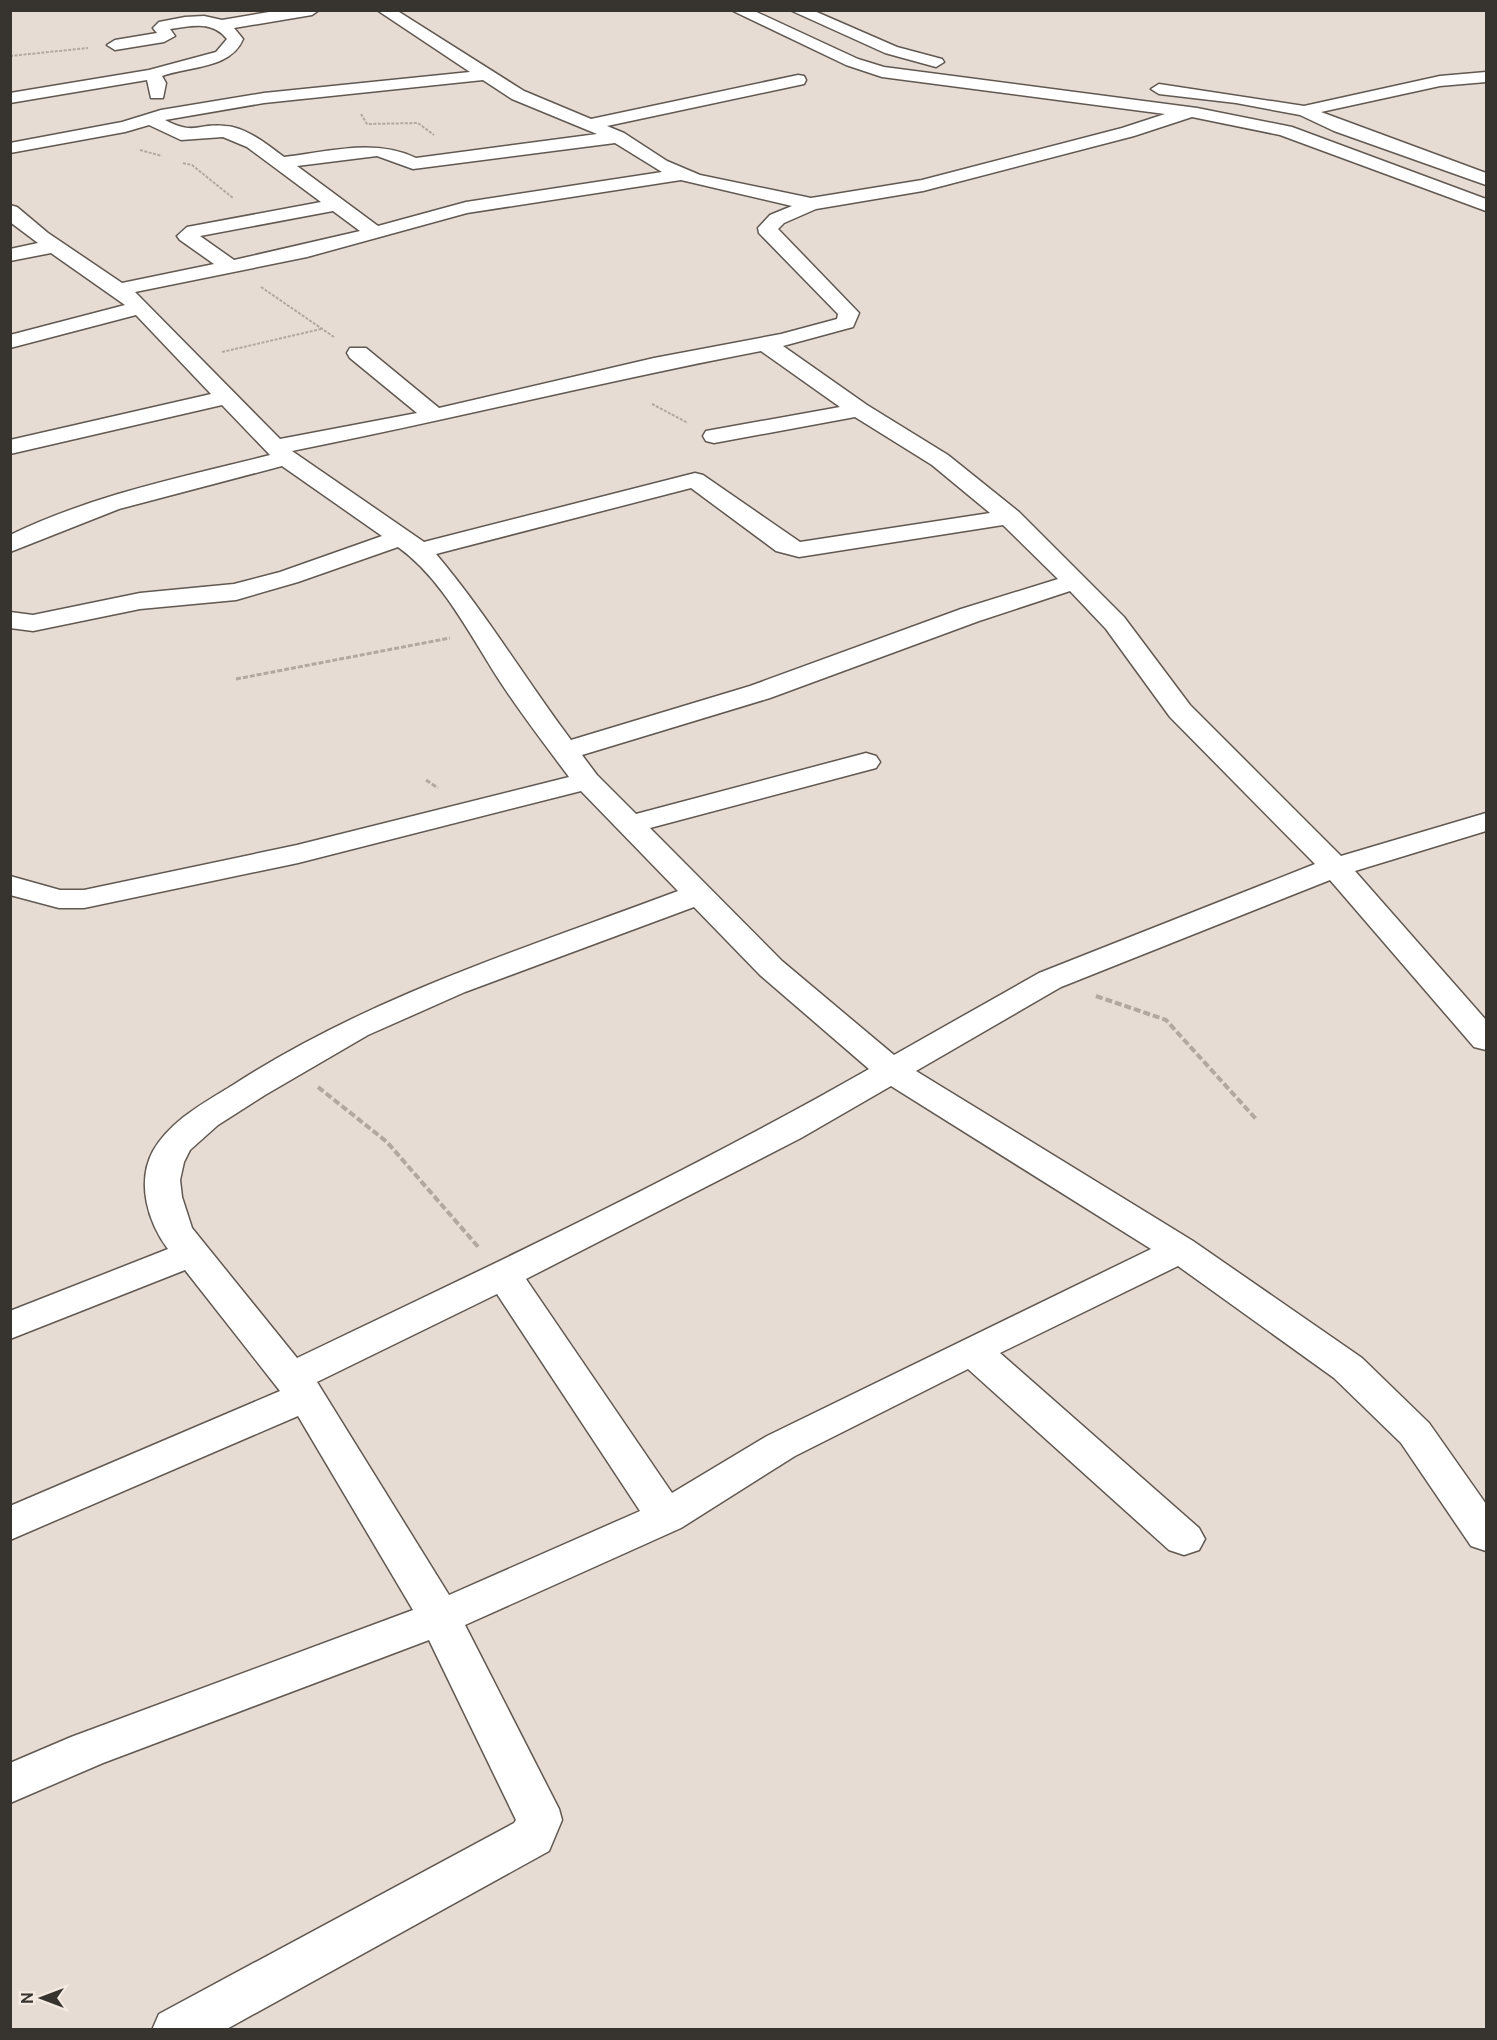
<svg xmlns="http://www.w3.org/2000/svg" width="1497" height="2040" font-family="Ubuntu,sans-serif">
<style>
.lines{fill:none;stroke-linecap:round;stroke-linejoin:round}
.minor-casing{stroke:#615851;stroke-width:3}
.path-far2{stroke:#b1a8a1;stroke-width:2;stroke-dasharray:3 1.5;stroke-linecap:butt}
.path-far1{stroke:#b1a8a1;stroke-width:3;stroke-dasharray:5 2;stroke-linecap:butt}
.path{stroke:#b1a8a1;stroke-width:4;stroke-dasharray:7 3;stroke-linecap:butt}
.minor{fill:#fff;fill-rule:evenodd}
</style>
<rect width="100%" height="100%" fill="#e7dcd4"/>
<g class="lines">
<defs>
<g id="minor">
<path d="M281,10H319L312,15L234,28L243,39C231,69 189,66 162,76L166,83L163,98H151L147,80L10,103V93L149,70L216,52L227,39C212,20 191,26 170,29L175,36L164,42L115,50L107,45L115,40L157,33L153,28L159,22L185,17L204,16L222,20Z"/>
<path d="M377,10H396L524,91L591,119L798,75L804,76L806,80L804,84L607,126L624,133L667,161L700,175L811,198L922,180L1122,128L1165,114L882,77L846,65L731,10H752L858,59L884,67L1197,108L1292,127L1486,199V211L1280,135L1192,117L1134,136L923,191L816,209L784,223L778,229L859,313L853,327L783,346L867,405L948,455L1019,512L1124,617L1190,705L1341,856L1486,813V831L1355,871L1486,1020V1050L1474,1047L1330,880L1061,987L916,1071L1193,1241L1362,1358L1429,1423L1486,1504V1551L1471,1546L1401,1443L1334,1378L1178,1266L1000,1353L1199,1528L1205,1539L1199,1550L1184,1555L1169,1550L968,1369L795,1456L681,1528L465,1625L559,1809L562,1820L549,1851L225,2030H152L159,2014L514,1823L516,1820L429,1640L103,1763L10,1803V1763L71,1737L413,1610L298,1416L10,1540V1506L280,1391L185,1270L10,1339V1311L168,1249C148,1222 136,1183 153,1151C171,1120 204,1103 233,1085C370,996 526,948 678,891L581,791L298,863L84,908H59L10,895V876L60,890H84L297,845L569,777C546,746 522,715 501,683C471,637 443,579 398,547L298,582L236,600L140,609L33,631L10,628V612L33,615L140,593L234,584L280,572L382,536L282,466L119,509L10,552V535C93,495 182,477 270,455L222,405L10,454V440L211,394L136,315L10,348V335L125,305L51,253L10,261V249L38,243L10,222V205L17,207L48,233L122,283L214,264L180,240L177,236L187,227L321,202L247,147L223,137L181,140L149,125L125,132L10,153V143L122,122L161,110L264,93L470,72ZM483,80L512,99L597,134L416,158C374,138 329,152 284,157C268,145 246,127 225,126C196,123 196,136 165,120L264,103ZM615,143L662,172L466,202L378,226L297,166L377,156L413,169ZM681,180L792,206L770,215L758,228L759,233L838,314L837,319L781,334L654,358L439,408L366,348H350L347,353L350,358L417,413L280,439L135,292L307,257L467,213ZM333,211L360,231L234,260L200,236ZM761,351L840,407L706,431L703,436L706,441L714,443L855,417L932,465L990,513L800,542L703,475L695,473L424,542L292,451C449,420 604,381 761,351ZM691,488L776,551L799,557L1003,525L1058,579L961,609L750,686L571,740C525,679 486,613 436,554ZM1070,591L1106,629L1170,717L1315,864L1039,973L894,1055L782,961L650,828L876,768L880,762L876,756L866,753L636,814L597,775L582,755L770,698L979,621ZM694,907L760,975L869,1069C683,1175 490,1266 297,1358L192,1228L182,1197L180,1180L184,1162L190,1150L218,1125L265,1095L368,1035L465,992ZM891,1086L1151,1249L767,1436L672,1493L526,1279L801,1138ZM497,1294L640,1511L449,1595L317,1382Z"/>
<path d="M790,10H812L897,47L942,59L944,62L936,67L885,53Z"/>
<path d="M1486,72V82L1440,86L1321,112L1486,173V185L1334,131L1300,115L1236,103L1159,94L1151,89L1159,84L1304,106L1440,76Z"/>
</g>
</defs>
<use href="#minor" class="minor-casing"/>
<g class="path-far2">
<path d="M10,56L88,48"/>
<path d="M361,114L367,124L418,123L434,135"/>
<path d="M140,150L162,156"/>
<path d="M183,163L192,165L233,198"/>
<path d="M261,287L334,337"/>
<path d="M222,352L321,329"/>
<path d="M652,404L688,423"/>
</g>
<g class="path-far1">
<path d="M236,679L450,638"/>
<path d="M426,780L438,788"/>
</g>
<g class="path">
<path d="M1096,996L1166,1020L1256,1119"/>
<path d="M318,1087L387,1142L480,1249"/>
</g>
<use href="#minor" class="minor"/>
</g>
<rect width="1497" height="2040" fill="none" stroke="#37332f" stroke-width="24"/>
<g transform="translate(42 1998) rotate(270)" stroke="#f5eae1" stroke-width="4.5" paint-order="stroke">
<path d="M0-4.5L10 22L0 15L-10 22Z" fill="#37332f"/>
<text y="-9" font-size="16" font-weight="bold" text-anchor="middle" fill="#37332f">N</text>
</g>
</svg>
